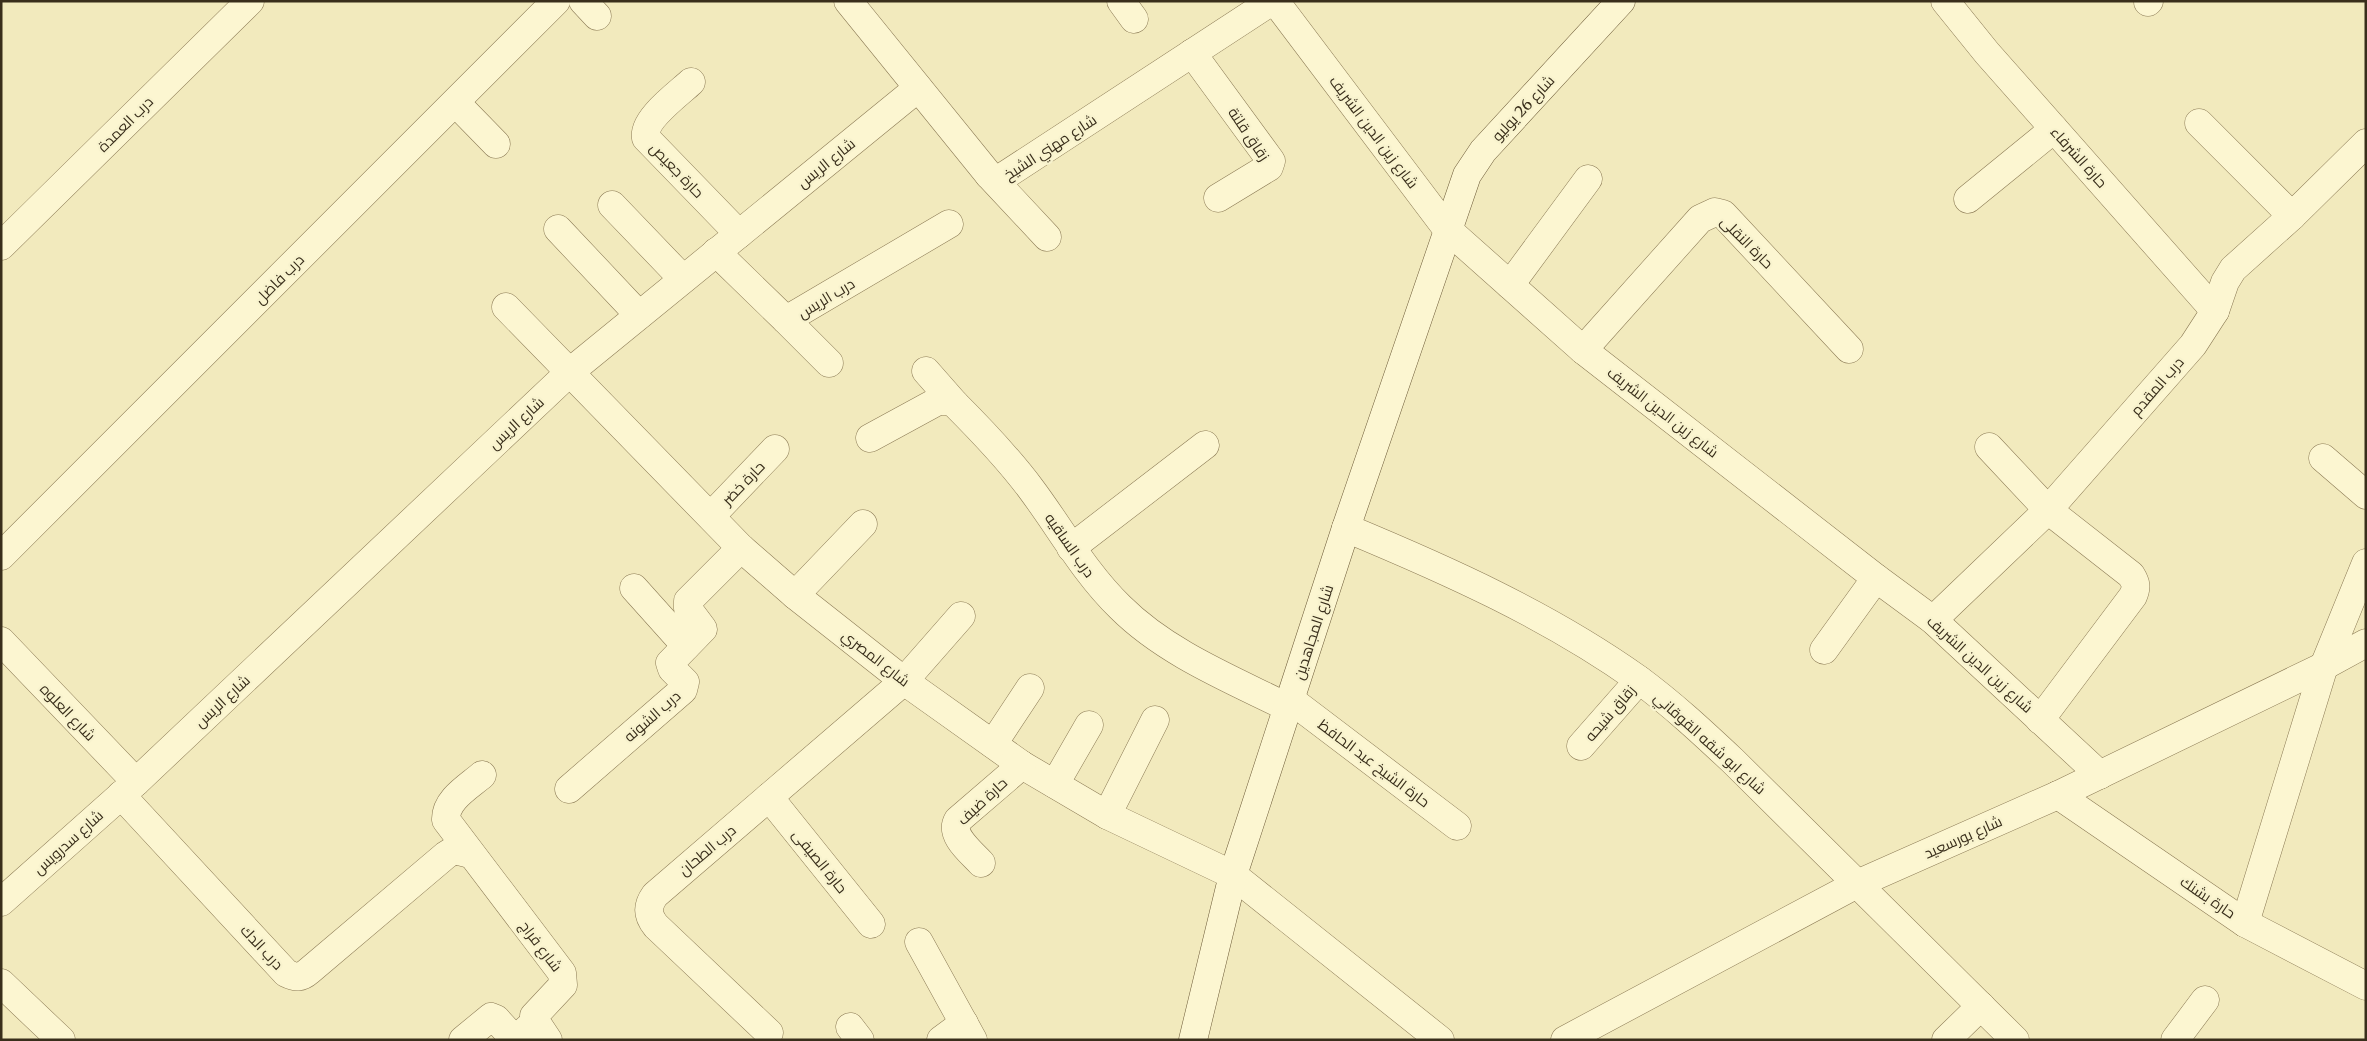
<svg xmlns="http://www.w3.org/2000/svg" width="2367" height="1041" font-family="Merriweather,Cairo,serif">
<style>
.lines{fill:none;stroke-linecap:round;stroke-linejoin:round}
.street-casing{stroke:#8b7a55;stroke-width:29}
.secondary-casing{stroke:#6d5b38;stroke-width:29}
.street{stroke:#fcf6d1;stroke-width:28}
.secondary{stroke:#fcf6d1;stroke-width:28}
.labels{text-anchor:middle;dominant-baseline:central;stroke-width:4.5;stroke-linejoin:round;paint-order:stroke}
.street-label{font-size:15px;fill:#392e1b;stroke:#f8f3ce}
</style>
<rect width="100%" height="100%" fill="#f2eabd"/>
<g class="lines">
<defs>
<g id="street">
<path d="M583,1L597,16"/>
<path d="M848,1L989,175L998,180L1272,1"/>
<path d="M1121,1L1134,19"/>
<path d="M1275,1L1447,229L1583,350L1876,578L1933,620L2100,775"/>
<path d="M1945,1L1987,53L2215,311"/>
<path d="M2148,2L2149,1"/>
<path d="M1192,53L1271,161L1269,167L1218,198"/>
<path d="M691,82C678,94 642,120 646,138L739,234"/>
<path d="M456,103L496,144"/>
<path d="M2199,123L2292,216"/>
<path d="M989,175L1047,237"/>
<path d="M1968,199L2054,129"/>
<path d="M612,205L683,279"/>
<path d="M558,229L639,315"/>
<path d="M1,246L250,1"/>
<path d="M716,252L786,320L949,224"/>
<path d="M1510,285L1588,179"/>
<path d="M506,307L741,548L795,595L904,681L1022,765L1107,815L1233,875L1440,1040"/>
<path d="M786,320L829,363"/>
<path d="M1583,350L1700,219L1715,212L1723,214L1849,349"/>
<path d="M926,371L955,404"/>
<path d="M870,438L938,401H950L955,404C982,431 1008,458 1031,489C1061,529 1084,572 1120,607C1166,653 1231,679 1289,708"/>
<path d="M1989,447L2048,510L2131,575C2136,583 2137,587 2133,596L2040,720"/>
<path d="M2323,458L2366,495"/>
<path d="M711,516L775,449"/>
<path d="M1346,528C1447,570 1548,615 1638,679C1672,704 1702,732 1733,761L2015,1040"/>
<path d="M1071,548L1205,445"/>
<path d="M1,556L556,1"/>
<path d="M634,588L686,646"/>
<path d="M795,595L863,524"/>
<path d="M1933,620L2048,510L2193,345L2215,311L2225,282L2233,269L2292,216L2366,143"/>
<path d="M1,641L136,782"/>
<path d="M1824,650L1876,578"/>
<path d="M1291,700L1457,826"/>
<path d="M993,744L1030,688"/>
<path d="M1581,746L1639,680"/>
<path d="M482,775C468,787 445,800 446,820L562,973L563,985L534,1016V1019L548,1040"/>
<path d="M1055,784L1089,725"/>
<path d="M569,789L683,690L685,682L672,669L670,663L703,629L688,609V601L741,548"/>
<path d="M121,795L286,973C296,978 301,978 309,971L446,855L454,850L470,854"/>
<path d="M2058,795L2245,923L2366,986"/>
<path d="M769,797L871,924"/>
<path d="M1107,815L1155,720"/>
<path d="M981,863C971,852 949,835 958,820L1022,765"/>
<path d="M1,902L136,782L571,371L918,88"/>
<path d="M2245,923L2324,666L2366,563"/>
<path d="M919,942L973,1040"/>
<path d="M1,983L61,1040"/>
<path d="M850,1027L860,1040"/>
<path d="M769,1033L656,926C647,915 647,906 655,895L904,681L961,616"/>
<path d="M463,1040L491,1017L496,1019L515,1040L535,1022"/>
<path d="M941,1040L964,1023"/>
<path d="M1565,1040L1857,884L2058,795L2324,666L2366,643"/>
<path d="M1946,1040L1981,1006"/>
<path d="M2175,1040L2205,1000"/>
</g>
<path id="secondary" d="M1193,1040L1233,875L1346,528L1467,175L1483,151L1621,1"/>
</defs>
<use href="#street" class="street-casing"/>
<use href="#secondary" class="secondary-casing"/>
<use href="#street" class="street"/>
<use href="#secondary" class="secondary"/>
</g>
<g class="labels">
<g class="street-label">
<text transform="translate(1523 108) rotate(-47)">شارع 26 يوليو</text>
<text transform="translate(125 124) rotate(-45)">درب العمدة</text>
<text transform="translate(1374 132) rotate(53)">شارع زين الدين الشريف</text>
<text transform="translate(1249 134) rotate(56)">زقاق قلتة</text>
<text transform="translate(1050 147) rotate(-33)">شارع مهني الشيخ</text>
<text transform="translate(2079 157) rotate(48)">حارة الشرفاء</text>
<text transform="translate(826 163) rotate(-39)">شارع الريس</text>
<text transform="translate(677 170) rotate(46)">حارة جعيص</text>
<text transform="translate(1747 242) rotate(45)">حارة النقلى</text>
<text transform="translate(279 279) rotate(-45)">درب فاضل</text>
<text transform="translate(826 298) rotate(-31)">درب الريس</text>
<text transform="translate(2157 386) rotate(-49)">درب المقدم</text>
<text transform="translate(1663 412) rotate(38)">شارع زين الدين الشريف</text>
<text transform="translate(516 423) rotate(-43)">شارع الريس</text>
<text transform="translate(743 483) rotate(-46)">حارة خضر</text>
<text transform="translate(1070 545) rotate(55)">درب الساقيه</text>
<text transform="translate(1313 632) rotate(-72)">شارع المجاهدين</text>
<text transform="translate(876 658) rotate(38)">شارع المصري</text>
<text transform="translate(1980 664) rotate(42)">شارع زين الدين الشريف</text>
<text transform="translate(222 701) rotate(-43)">شارع الريس</text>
<text transform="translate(68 712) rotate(46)">شارع العلوه</text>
<text transform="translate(1610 713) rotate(-49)">زقاق شيحه</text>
<text transform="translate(652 716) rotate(-41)">درب الشونه</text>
<text transform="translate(1710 743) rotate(42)">شارع ابو شقه القوقاني</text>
<text transform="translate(1374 763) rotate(37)">حارة الشيخ عبد الحافظ</text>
<text transform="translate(982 801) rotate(-43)">حارة ضيف</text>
<text transform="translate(1963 837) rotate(-24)">شارع بورسعيد</text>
<text transform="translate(68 842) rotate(-42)">شارع سدرويس</text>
<text transform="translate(707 850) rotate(-40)">درب الطحان</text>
<text transform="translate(820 861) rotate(51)">حارة الصيفى</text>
<text transform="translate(2208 897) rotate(34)">حارة بشنك</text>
<text transform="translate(541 946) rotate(53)">شارع فراج</text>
<text transform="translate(262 947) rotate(47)">درب الدك</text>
</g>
</g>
<rect width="2367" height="1041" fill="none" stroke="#392e1b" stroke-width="5"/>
</svg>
